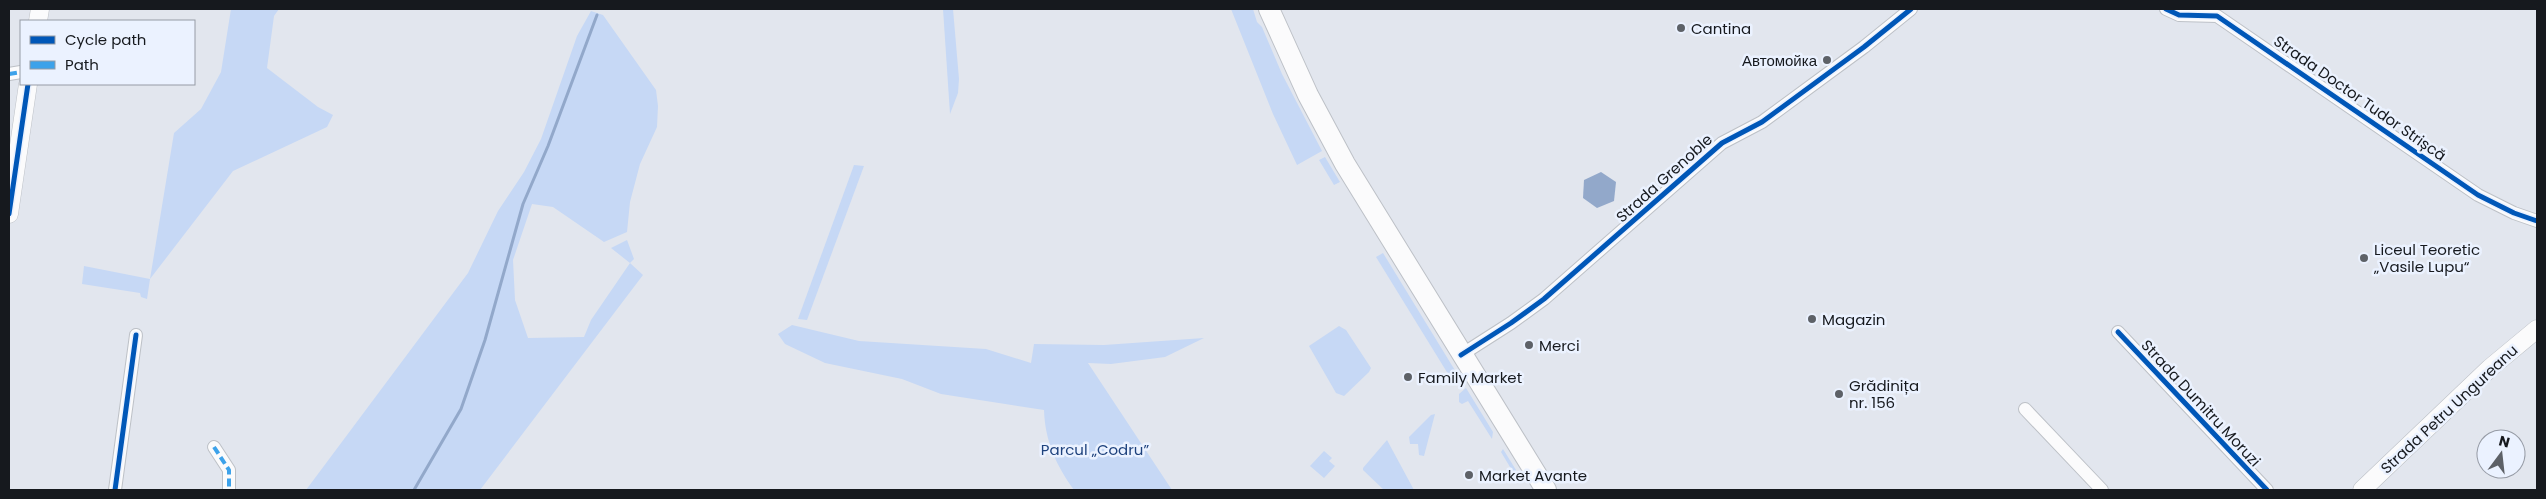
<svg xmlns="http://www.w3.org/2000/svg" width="2546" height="499" font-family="Poppins,sans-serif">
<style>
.green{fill:#c6d8f5}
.water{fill:#92a8ca}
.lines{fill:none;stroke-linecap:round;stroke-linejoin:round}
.stream{stroke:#92a8ca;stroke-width:3}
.street-casing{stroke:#bdc1c7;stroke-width:14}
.secondary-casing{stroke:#bdc1c7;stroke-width:19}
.primary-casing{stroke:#bdc1c7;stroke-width:22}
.street{stroke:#fbfbfc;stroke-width:12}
.secondary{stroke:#fbfbfc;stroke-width:18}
.primary{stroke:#fbfbfc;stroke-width:20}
.quiet{stroke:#3da2ea;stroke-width:4;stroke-dasharray:8 4;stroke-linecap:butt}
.cycleway-casing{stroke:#ebf2ff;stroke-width:8}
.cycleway{stroke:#0057b8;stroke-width:5}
.poi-dot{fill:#5d6167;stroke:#ebf2ff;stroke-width:2}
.labels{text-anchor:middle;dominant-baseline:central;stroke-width:5;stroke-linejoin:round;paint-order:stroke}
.poi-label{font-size:15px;fill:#16191e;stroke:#ebf2ff;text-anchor:start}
.street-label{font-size:15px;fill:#16191e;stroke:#ebf2ff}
.park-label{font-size:15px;fill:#1e427d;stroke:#ebf2ff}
</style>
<rect width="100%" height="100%" fill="#e2e6ee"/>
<g class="green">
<path d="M231,9H279L274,16L267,68L318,107L333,115L327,127L233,171L150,279L147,299L141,297L140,293L82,284L84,266L150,279L174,133L201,109L221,72Z"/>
<path d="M943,9H953L959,79L958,93L950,114Z"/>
<path d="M1231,9H1253L1257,22L1262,27L1282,74L1322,151L1297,165L1273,114Z"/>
<path d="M591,11L603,15L656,90L658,106L657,127L640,164L630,202L627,232L604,242L553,207L532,204L513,260L515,300L528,338L584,337L591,320L630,263L611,248L627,240L634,259L630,263L643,275L480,490H306L468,273L498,211L524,172L541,139L577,36Z"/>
<path d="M1325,157L1340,182L1334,185L1319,160Z"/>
<path d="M854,165L864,166L807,320L798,319Z"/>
<path d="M1383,253L1456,372L1453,382L1376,257Z"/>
<path d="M792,325L859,341L986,349L1031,363L1034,344L1104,345L1204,338L1165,357L1111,364L1088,363L1172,490H1074C1056,465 1045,441 1044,410L941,394L902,379L825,363L785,344L778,334Z"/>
<path d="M1339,326L1346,330L1371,368L1369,372L1344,396L1336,393L1309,346Z"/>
<path d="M1466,388L1493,432L1492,439L1468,401L1462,404L1459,402V394Z"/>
<path d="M1435,414L1424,456L1419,455L1418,444H1410L1409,437L1431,415Z"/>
<path d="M1387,440L1414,490H1384L1363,470V468Z"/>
<path d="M1503,449L1516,470V472H1513L1501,452Z"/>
<path d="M1324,451L1332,458L1329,461L1335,466L1324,478L1310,466Z"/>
</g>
<path class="water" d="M1601,172L1616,182L1614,201L1597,208L1583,198L1584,180Z"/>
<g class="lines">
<path class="stream" d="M414,490L461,409L485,340L523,204L548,146L597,15"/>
<defs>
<g id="street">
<path d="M2166,9L2179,15L2217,16L2478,195L2514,213L2537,221"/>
<path d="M9,74L21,72"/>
<path d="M2118,332L2267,490"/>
<path d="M1461,355L1511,323L1544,299L1722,143L1762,122L1864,47L1911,9"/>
<path d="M2025,409L2102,490"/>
<path d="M214,447L229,470V490"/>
<path d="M115,490L136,335"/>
</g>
<g id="secondary">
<path d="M38,21L40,9"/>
<path d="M9,214L28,84"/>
<path d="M2362,490L2490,368L2537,329"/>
</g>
<path id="primary" d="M1269,9L1308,95L1345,164L1546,490"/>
</defs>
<use href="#street" class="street-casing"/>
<use href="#secondary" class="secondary-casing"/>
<use href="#primary" class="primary-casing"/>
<use href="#street" class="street"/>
<use href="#secondary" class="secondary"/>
<use href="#primary" class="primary"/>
<g class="quiet">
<path d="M9,74L21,72"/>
<path d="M214,447L229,470V490"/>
</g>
<defs>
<g id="cycleway">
<path d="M2166,9L2179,15L2217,16L2478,195L2514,213L2537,221"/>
<path d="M9,214L28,84"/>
<path d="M2118,332L2267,490"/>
<path d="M1461,355L1511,323L1544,299L1722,143L1762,122L1864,47L1911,9"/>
<path d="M115,490L136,335"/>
</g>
</defs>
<use href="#cycleway" class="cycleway-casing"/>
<use href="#cycleway" class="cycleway"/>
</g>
<g class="poi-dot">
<circle cx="1681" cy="28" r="5"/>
<circle cx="1827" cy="60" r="5"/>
<circle cx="2364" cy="258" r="5"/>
<circle cx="1812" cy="319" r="5"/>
<circle cx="1529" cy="345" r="5"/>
<circle cx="1408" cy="377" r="5"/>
<circle cx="1839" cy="394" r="5"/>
<circle cx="1469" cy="475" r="5"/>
</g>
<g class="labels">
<g class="poi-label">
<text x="1691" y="28">Cantina</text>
<text x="1817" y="60" text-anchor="end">Автомойка</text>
<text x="2374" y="249">Liceul Teoretic<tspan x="2374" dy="17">„Vasile Lupu“</tspan></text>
<text x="1822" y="319">Magazin</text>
<text x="1539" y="345">Merci</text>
<text x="1418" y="377">Family Market</text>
<text x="1849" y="385">Grădinița<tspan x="1849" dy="17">nr. 156</tspan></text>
<text x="1479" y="475">Market Avante</text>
</g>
<g class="street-label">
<text transform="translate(2360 98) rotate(35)">Strada Doctor Tudor Strișcă</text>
<text transform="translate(1664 178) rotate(-42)">Strada Grenoble</text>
<text transform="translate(2201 403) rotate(47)">Strada Dumitru Moruzi</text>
<text transform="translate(2449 409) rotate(-43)">Strada Petru Ungureanu</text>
</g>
<g class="park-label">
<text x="1095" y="449">Parcul „Codru”</text>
</g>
</g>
<rect width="2546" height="499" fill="none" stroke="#16191e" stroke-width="20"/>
<rect x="20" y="20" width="175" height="65" fill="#ebf2ff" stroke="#969ba5"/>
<rect x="30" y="36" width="25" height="8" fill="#0057b8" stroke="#969ba5"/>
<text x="65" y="45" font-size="15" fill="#16191e">Cycle path</text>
<rect x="30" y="61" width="25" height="8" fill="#3da2ea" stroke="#969ba5"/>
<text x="65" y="70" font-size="15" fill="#16191e">Path</text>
<g transform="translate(2501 454) rotate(15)"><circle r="24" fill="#ebf2ff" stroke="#969ba5"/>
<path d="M0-4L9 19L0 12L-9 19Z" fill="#5d6167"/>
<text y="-8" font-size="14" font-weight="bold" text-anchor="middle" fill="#16191e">N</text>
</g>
</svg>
